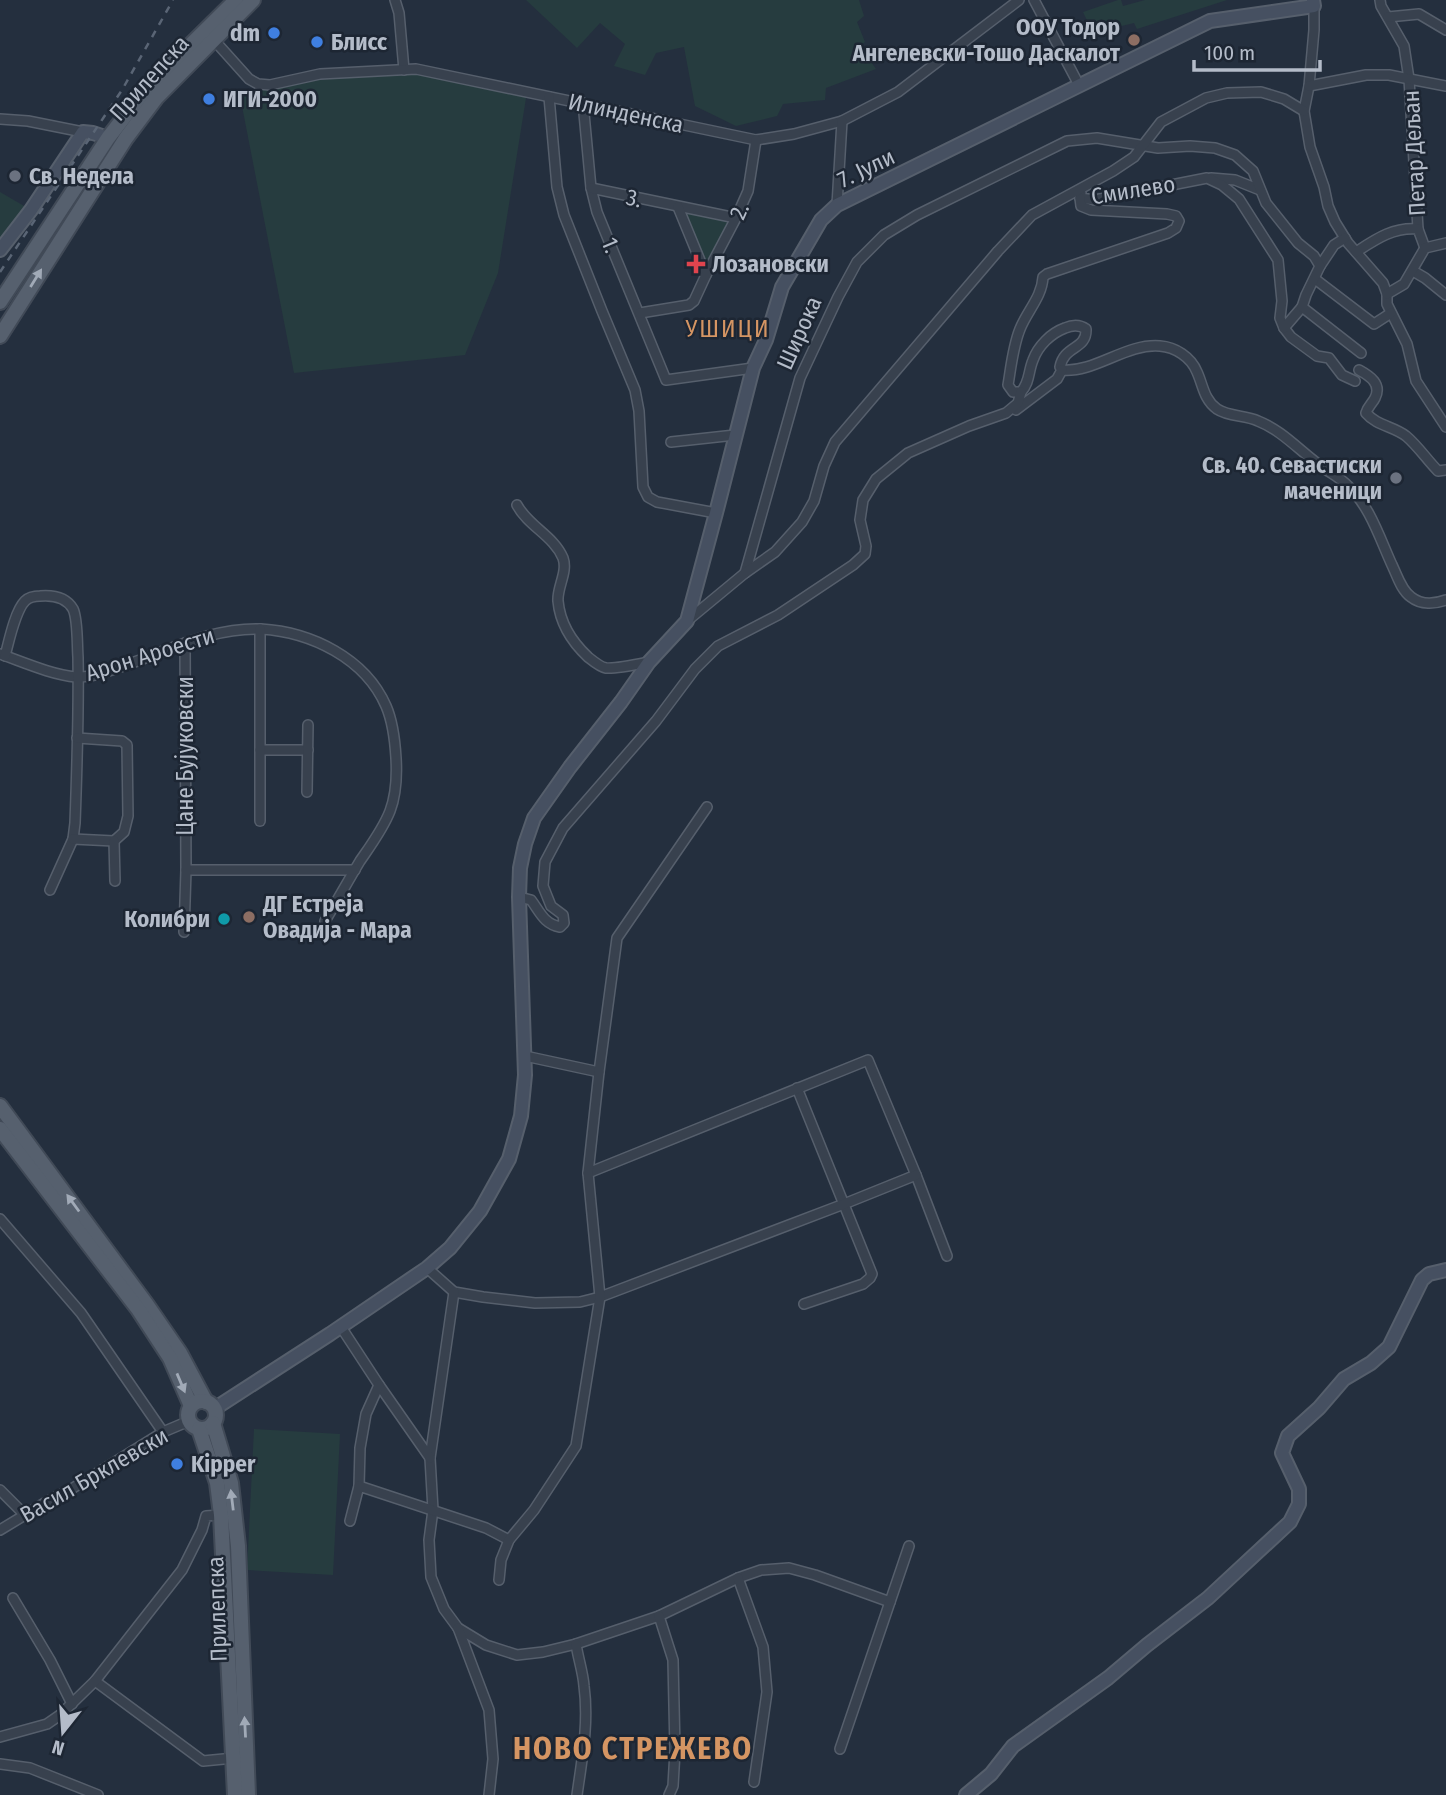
<svg xmlns="http://www.w3.org/2000/svg" width="1446" height="1795" font-family="'Fira Sans Condensed',sans-serif">
<style>
.green{fill:#263c3f}
.lines{fill:none;stroke-linecap:round;stroke-linejoin:round}
.street-casing{stroke:#565f6c;stroke-width:12}
.secondary-casing{stroke:#565f6c;stroke-width:16}
.primary-casing{stroke:#414a57;stroke-width:18}
.street{stroke:#38414e;stroke-width:9}
.secondary{stroke:#465061;stroke-width:12}
.primary{stroke:#56606e;stroke-width:14}
.rail{stroke:#5a6575;stroke-width:2.5;stroke-dasharray:7 7;stroke-linecap:butt}
.oneway{fill:#a1aab7}
.shop-dot{fill:#3f7fe0;stroke:#1d2633;stroke-width:2.5}
.education-dot{fill:#8d6e63;stroke:#1d2633;stroke-width:2.5}
.worship-dot{fill:#6b7280;stroke:#1d2633;stroke-width:2.5}
.health-dot{fill:#e0444e;stroke:#1d2633;stroke-width:2.5}
.culture-dot{fill:#0f9aa8;stroke:#1d2633;stroke-width:2.5}
.labels{text-anchor:middle;dominant-baseline:central;stroke-width:5;stroke-linejoin:round;paint-order:stroke}
.poi-label{font-size:23px;font-weight:bold;fill:#b4bcc9;stroke:#1d2633;text-anchor:start}
.street-label{font-size:23px;fill:#b4bcc9;stroke:#1d2633}
.neighbourhood-label{font-size:24px;letter-spacing:2px;fill:#d59563;stroke:#1d2633}
.district-label{font-size:30px;font-weight:bold;letter-spacing:2px;fill:#d59563;stroke:#1d2633}
</style>
<rect width="100%" height="100%" fill="#242f3e"/>
<g class="green">
<path d="M526,0H859L864,16L857,22L865,42L860,46L876,69L826,88L825,100L783,104L777,116L736,126L695,106L684,47L656,53L645,75L614,66L625,44L600,23L577,48Z"/>
<path d="M1118,0H1121L1123,6L1145,0H1227L1137,29L1134,23L1093,33L1083,12Z"/>
<path d="M416,69L527,92L498,273L465,355L294,373L240,96L303,77Z"/>
<path d="M0,192L31,210L0,250Z"/>
<path d="M678,207L736,218L706,275Z"/>
<path d="M254,1429L340,1434L333,1575L247,1570Z"/>
</g>
<g class="lines">
<defs>
<g id="street">
<path d="M395,0L399,13L404,70"/>
<path d="M1034,0L1079,85"/>
<path d="M1380,0L1381,6L1404,46L1409,79L1418,229"/>
<path d="M1314,6V30L1309,86L1304,111L1310,147L1324,187L1328,206L1335,222L1348,243L1383,283L1387,294V304L1407,344L1416,381L1446,427"/>
<path d="M1388,17L1419,14L1446,30"/>
<path d="M214,40L249,79L258,84L270,85L320,74L416,69L756,140L794,134L842,121L898,92L1019,0"/>
<path d="M1309,86L1366,75H1389L1446,86"/>
<path d="M549,97L557,187L564,215L602,311L635,390L639,411L643,487L648,497L657,502L716,513"/>
<path d="M583,103L591,188L597,212L666,380L753,368"/>
<path d="M0,119L28,121L83,132"/>
<path d="M1211,178L1235,180L1260,190"/>
<path d="M591,188L736,218"/>
<path d="M1081,193L1080,198L1095,200L1207,178L1222,185L1239,199L1278,260L1282,301L1280,318L1284,328L1291,337L1317,356L1329,358L1342,375L1355,381"/>
<path d="M1080,198L1081,206L1091,210L1167,214L1176,216L1179,221L1176,228L1168,233L1047,274L1043,277C1042,297 1027,311 1020,329C1013,346 1011,367 1008,385L1013,392H1021C1030,382 1028,372 1033,360C1038,346 1051,333 1065,328C1072,325 1079,324 1086,329C1087,350 1064,345 1060,367L1062,370C1095,373 1126,343 1160,346C1175,347 1191,357 1197,372C1203,385 1204,400 1217,409C1229,417 1245,415 1258,421C1281,430 1298,449 1318,464C1328,472 1340,477 1348,486C1370,506 1380,539 1392,565C1397,575 1401,590 1411,597C1421,605 1435,604 1446,600"/>
<path d="M837,205L842,121"/>
<path d="M678,207L706,275"/>
<path d="M1356,252C1376,239 1393,227 1418,229L1425,248"/>
<path d="M1320,266L1334,245L1345,238"/>
<path d="M1413,271L1425,278L1446,295"/>
<path d="M1315,279L1374,324L1391,313"/>
<path d="M1387,294L1404,284L1425,248L1446,243"/>
<path d="M640,313L689,305L694,301L706,275L736,218L748,191L756,140"/>
<path d="M1284,328L1302,307"/>
<path d="M1359,370C1370,376 1382,384 1375,398C1372,404 1368,406 1366,413C1377,426 1393,426 1406,436C1418,446 1427,460 1438,471L1446,470"/>
<path d="M1016,410L1057,379L1062,370"/>
<path d="M671,442L735,435"/>
<path d="M517,505C528,526 554,536 563,558C568,572 557,587 558,601C560,623 572,642 588,657C593,661 600,667 606,668C616,669 639,664 649,662"/>
<path d="M745,573L800,378L838,297L857,262L884,235L917,215L1067,141L1097,138L1158,148L1190,146L1215,148L1235,155L1253,171L1266,203L1298,243L1314,256L1320,266L1306,295L1302,307L1361,353"/>
<path d="M687,621L745,573L775,552L802,522L814,501L824,466L835,442L998,251L1032,215L1113,171L1134,157L1161,122L1206,98L1227,93L1261,92L1284,99L1304,111"/>
<path d="M0,654C23,662 52,675 76,677C92,678 109,671 123,666C168,651 212,627 261,629C311,632 365,658 386,706C393,722 395,741 396,758C397,775 396,795 390,811C383,829 371,845 360,861C348,881 337,901 325,921"/>
<path d="M5,656C9,641 15,611 25,601C29,597 34,596 40,596C52,595 66,597 73,609C78,619 77,645 78,657C79,712 77,768 75,823L73,839L50,890"/>
<path d="M260,750H308"/>
<path d="M307,792L308,725"/>
<path d="M260,821V629"/>
<path d="M73,839L114,841L124,832L128,816L127,745L122,741L77,738"/>
<path d="M114,841L115,881"/>
<path d="M186,870H355"/>
<path d="M519,897L531,900C540,912 544,924 560,927L564,923L563,915L551,906L543,886L545,862L563,828L656,721L695,669L718,646L778,615L853,565L865,554L866,546L860,520L863,500L876,479L908,453L969,426L1006,413L1018,403L1021,392"/>
<path d="M184,932L186,870L185,643"/>
<path d="M525,1056L599,1072"/>
<path d="M797,1088L872,1274L870,1278L863,1284L804,1304"/>
<path d="M588,1173L868,1060L916,1175L947,1256"/>
<path d="M0,1219L81,1313L163,1432"/>
<path d="M427,1268L454,1292L483,1297L535,1303L580,1302L600,1297L844,1204L916,1175"/>
<path d="M454,1292L430,1458L433,1510L429,1540L431,1577L444,1609L458,1628L486,1645L517,1655L543,1652L576,1644L659,1616L738,1578L761,1570L789,1568L815,1575L890,1602"/>
<path d="M341,1327L379,1385L430,1458"/>
<path d="M359,1486L360,1448L366,1414L379,1385"/>
<path d="M0,1490L25,1515"/>
<path d="M350,1521L359,1486L486,1528L509,1540"/>
<path d="M0,1530L48,1501L73,1488L163,1432L189,1421"/>
<path d="M738,1578L763,1647L767,1692L754,1782"/>
<path d="M499,1580L501,1560L509,1540L534,1510L576,1446L600,1297L588,1173L599,1072L617,938L707,807"/>
<path d="M13,1598L50,1660L72,1704"/>
<path d="M659,1616L673,1660L675,1751L673,1786L669,1795"/>
<path d="M458,1628L489,1710L493,1759L489,1795"/>
<path d="M576,1644C578,1658 583,1672 584,1686C589,1723 582,1759 577,1795"/>
<path d="M95,1681L203,1761L234,1758"/>
<path d="M0,1737L47,1724L60,1715L95,1681L182,1570L202,1530L206,1516L221,1515"/>
<path d="M840,1749L909,1546"/>
<path d="M0,1764L30,1768L98,1795"/>
</g>
<g id="secondary">
<path d="M0,250L31,210L83,132L93,133L108,138"/>
<path d="M214,1409L330,1334L427,1268L450,1248L480,1211L509,1159L521,1116L525,1075L519,897L520,868L525,844L534,818L570,767L621,702L649,662L687,621L716,513L753,368L766,340L782,287L821,220L837,205L1210,21L1314,6L1313,0"/>
<path d="M966,1795L991,1774L1013,1746L1108,1678L1147,1645L1208,1598L1290,1522L1299,1504V1489L1282,1453L1288,1436L1319,1408L1344,1379L1371,1363L1389,1347L1422,1280L1429,1274L1446,1270"/>
</g>
<g id="primary">
<path d="M0,302L108,138L146,89L236,0"/>
<path d="M0,336L126,138L156,98L253,0"/>
<path d="M0,1106L147,1305L180,1353L206,1402"/>
<path d="M0,1129L138,1309L170,1358L191,1406"/>
<circle cx="202" cy="1415" r="14"/>
<path d="M213,1423L231,1483L238,1546L248,1795"/>
<path d="M199,1429L217,1483L221,1515L235,1795"/>
</g>
</defs>
<use href="#street" class="street-casing"/>
<use href="#secondary" class="secondary-casing"/>
<use href="#primary" class="primary-casing"/>
<use href="#street" class="street"/>
<use href="#secondary" class="secondary"/>
<use href="#primary" class="primary"/>
<path class="rail" d="M0,272L122,90L173,0"/>
</g>
<defs><path id="oneway-solid" d="M-6-.8H1V-3.2L6.5 0L1 3.2V.8H-6Z" transform="scale(1.75)"/></defs>
<g class="oneway">
<use href="#oneway-solid" transform="translate(36 278) rotate(-58)"/>
<use href="#oneway-solid" transform="translate(73 1203) rotate(-126)"/>
<use href="#oneway-solid" transform="translate(181 1383) rotate(67)"/>
<use href="#oneway-solid" transform="translate(232 1500) rotate(-97)"/>
<use href="#oneway-solid" transform="translate(245 1727) rotate(-93)"/>
</g>
<g class="shop-dot">
<circle cx="274" cy="33" r="7"/>
<circle cx="317" cy="42" r="7"/>
<circle cx="209" cy="99" r="7"/>
<circle cx="177" cy="1464" r="7"/>
</g>
<g class="education-dot">
<circle cx="1134" cy="40" r="7"/>
<circle cx="249" cy="917" r="7"/>
</g>
<g class="worship-dot">
<circle cx="15" cy="176" r="7"/>
<circle cx="1396" cy="478" r="7"/>
</g>
<path class="health-dot" d="M692.5 253.5h7v7h7v7h-7v7h-7v-7h-7v-7h7z"/>
<circle class="culture-dot" cx="224" cy="919" r="7"/>
<g class="labels">
<g class="poi-label">
<text x="1120" y="27" text-anchor="end">ООУ Тодор<tspan x="1120" dy="26">Ангелевски-Тошо Даскалот</tspan></text>
<text x="260" y="33" text-anchor="end">dm</text>
<text x="331" y="42">Блисс</text>
<text x="223" y="99">ИГИ-2000</text>
<text x="29" y="176">Св. Недела</text>
<text x="712" y="264">Лозановски</text>
<text x="1382" y="465" text-anchor="end">Св. 40. Севастиски<tspan x="1382" dy="26">маченици</tspan></text>
<text x="263" y="904">ДГ Естреја<tspan x="263" dy="26">Овадија - Мара</tspan></text>
<text x="210" y="919" text-anchor="end">Колибри</text>
<text x="191" y="1464">Kipper</text>
</g>
<g class="street-label">
<text transform="translate(149 78) rotate(-48)">Прилепска</text>
<text transform="translate(626 113) rotate(12)">Илинденска</text>
<text transform="translate(1414 153) rotate(-93)">Петар Дељан</text>
<text transform="translate(866 168) rotate(-26)">7. Јули</text>
<text transform="translate(1133 190) rotate(-9)">Смилево</text>
<text transform="translate(634 198) rotate(12)">3.</text>
<text transform="translate(739 211) rotate(-66)">2.</text>
<text transform="translate(611 245) rotate(67)">1.</text>
<text transform="translate(799 333) rotate(-66)">Широка</text>
<text transform="translate(150 654) rotate(-17)">Арон Ароести</text>
<text transform="translate(185 756) rotate(-90)">Цане Бујуковски</text>
<text transform="translate(94 1475) rotate(-30)">Васил Брклевски</text>
<text transform="translate(217 1609) rotate(-92)">Прилепска</text>
</g>
<g class="neighbourhood-label">
<text x="728" y="329">УШИЦИ</text>
</g>
<g class="district-label">
<text x="633" y="1749">НОВО СТРЕЖЕВО</text>
</g>
</g>
<g transform="translate(63 1732) rotate(197)" stroke="#1d2633" stroke-width="5" paint-order="stroke">
<path d="M0-5L12 26L0 18L-12 26Z" fill="#b4bcc9"/>
<text y="-10" font-size="19" font-weight="bold" text-anchor="middle" fill="#b4bcc9">N</text>
</g>
<path d="M1194 60v10h126v-10" fill="none" stroke="#b4bcc9" stroke-width="3.5"/>
<text x="1204" y="60" font-size="21" fill="#b4bcc9" stroke="#1d2633" stroke-width="5" paint-order="stroke">100 m</text>
</svg>
